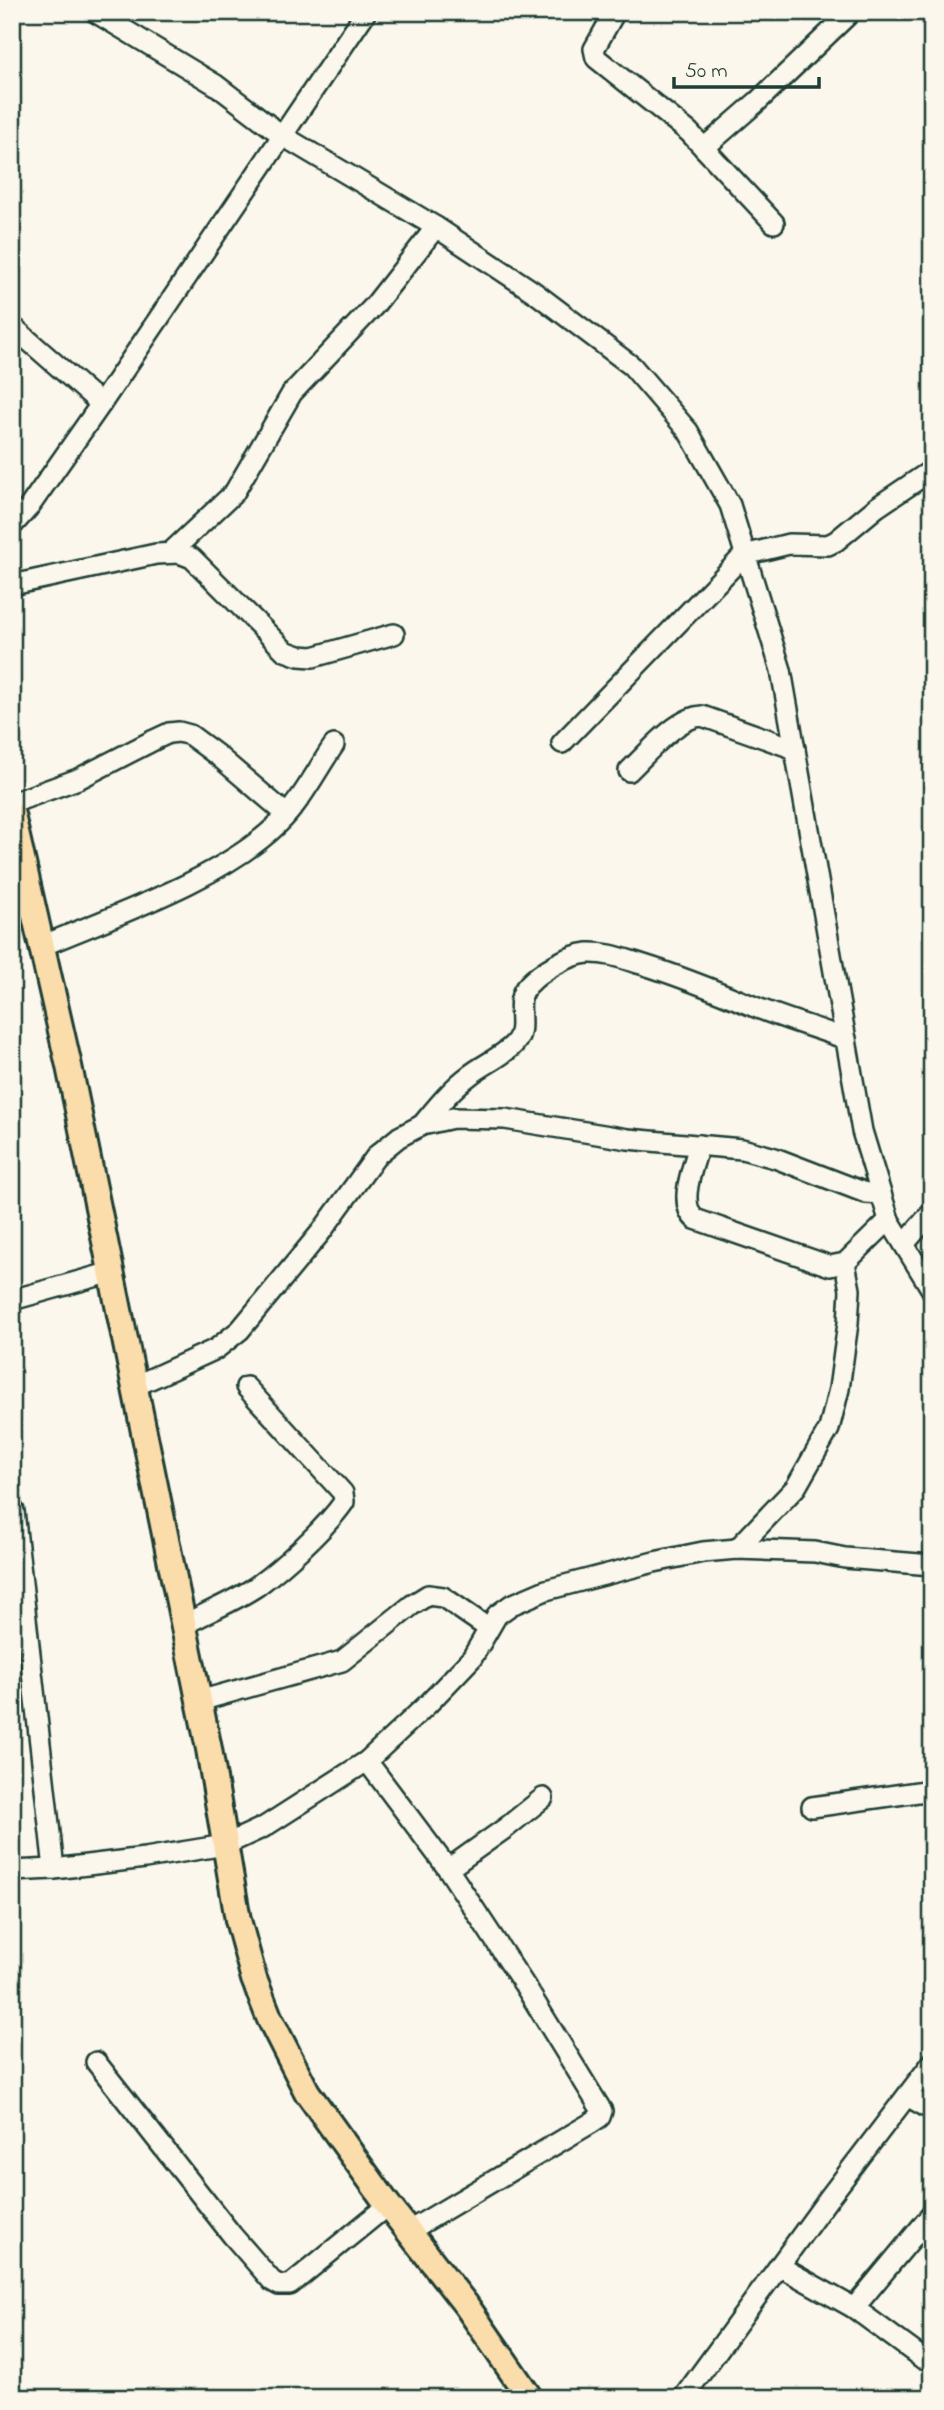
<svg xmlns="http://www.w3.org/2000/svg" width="944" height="2410" font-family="'Indie Flower',sans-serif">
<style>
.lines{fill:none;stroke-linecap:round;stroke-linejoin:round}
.minor-casing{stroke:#1f3d34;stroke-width:24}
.major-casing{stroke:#1f3d34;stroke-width:30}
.minor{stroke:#fbf7ec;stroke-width:19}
.major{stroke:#fbddab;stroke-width:24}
</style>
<rect width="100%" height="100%" fill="#fbf7ec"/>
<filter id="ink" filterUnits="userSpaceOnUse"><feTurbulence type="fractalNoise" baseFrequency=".0143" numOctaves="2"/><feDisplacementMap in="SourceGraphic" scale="14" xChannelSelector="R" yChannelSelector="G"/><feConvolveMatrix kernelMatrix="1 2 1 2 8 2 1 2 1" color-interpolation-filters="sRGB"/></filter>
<g filter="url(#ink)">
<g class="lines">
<defs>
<g id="minor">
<path d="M95,12L216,85L283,136L436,227L534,292L632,366L688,431L730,505L781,670L862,1131L889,1220L932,1290"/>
<path d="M615,12L594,49L596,58L689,132L774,223"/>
<path d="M704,148L758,101L851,12"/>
<path d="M12,326L101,404"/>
<path d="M12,526L29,507L101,404L366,12"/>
<path d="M170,553L234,493L292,393L374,306L436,227"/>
<path d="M12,585L156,554L179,553L192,558L285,651L299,656L313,657L394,634"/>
<path d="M562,743L744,555L789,544L828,545L836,541L877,507L932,470"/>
<path d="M629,771C647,754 677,717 702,716L795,749"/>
<path d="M12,803L78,779L154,740L169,733L179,732L190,735L217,755L286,814"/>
<path d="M42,946C115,915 222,879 278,824C301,802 316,771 334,745"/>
<path d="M422,1125C437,1107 451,1089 470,1075C484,1064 502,1057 514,1044C530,1027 511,1002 528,985C541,971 568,955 588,953C606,952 624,959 641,964C680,976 717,991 755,1007C785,1019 816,1028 846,1039"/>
<path d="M699,1145C694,1165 677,1203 695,1219L830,1266L845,1263L889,1220"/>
<path d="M904,1244L932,1212"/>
<path d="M12,1300L112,1272"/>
<path d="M135,1386L216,1349L240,1330L321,1232L377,1155L399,1137L422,1125L453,1118L505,1119L628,1139L742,1149L775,1158L866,1193L881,1194"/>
<path d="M14,1511L54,1869"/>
<path d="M737,1549L796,1487L829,1429L839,1389L848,1323L850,1290L845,1263"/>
<path d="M184,1625C207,1612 235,1601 257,1586C284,1566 325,1529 344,1502L343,1493L246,1387"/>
<path d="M199,1701L342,1661L412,1605L428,1595L443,1597L488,1628"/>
<path d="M367,1761L448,1869L525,1986L602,2111L600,2117L591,2123L409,2231"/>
<path d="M812,1807L932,1790"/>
<path d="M448,1869L507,1827L543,1798"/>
<path d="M12,1871L54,1869L145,1858L225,1845L264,1827L367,1761L429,1703L472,1658L497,1615L511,1605L546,1590L654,1562L703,1552L737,1549L815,1552L845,1558L932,1565"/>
<path d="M96,2062L232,2235L272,2281L279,2285H290L388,2205"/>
<path d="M907,2096L932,2110"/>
<path d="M779,2266L854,2308L922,2358"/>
<path d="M854,2308L932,2214"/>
<path d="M683,2398L828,2199L932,2063"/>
</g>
<path id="major" d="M12,815L69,1066L209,1749L238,1920L254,1979L269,2017L307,2092L388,2205L466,2305L530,2398"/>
</defs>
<use href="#minor" class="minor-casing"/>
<use href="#major" class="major-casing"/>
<use href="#minor" class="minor"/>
<use href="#major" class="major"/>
</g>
</g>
<rect width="944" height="2410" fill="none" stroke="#fbf7ec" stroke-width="42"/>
<rect x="21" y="21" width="902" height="2368" fill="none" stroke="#1f3d34" stroke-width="2.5" filter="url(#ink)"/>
<path d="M674 77v10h145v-10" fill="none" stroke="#1f3d34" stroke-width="3.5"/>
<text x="685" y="77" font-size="21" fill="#1f3d34" stroke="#fbf7ec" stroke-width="5" paint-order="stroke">50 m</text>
</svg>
